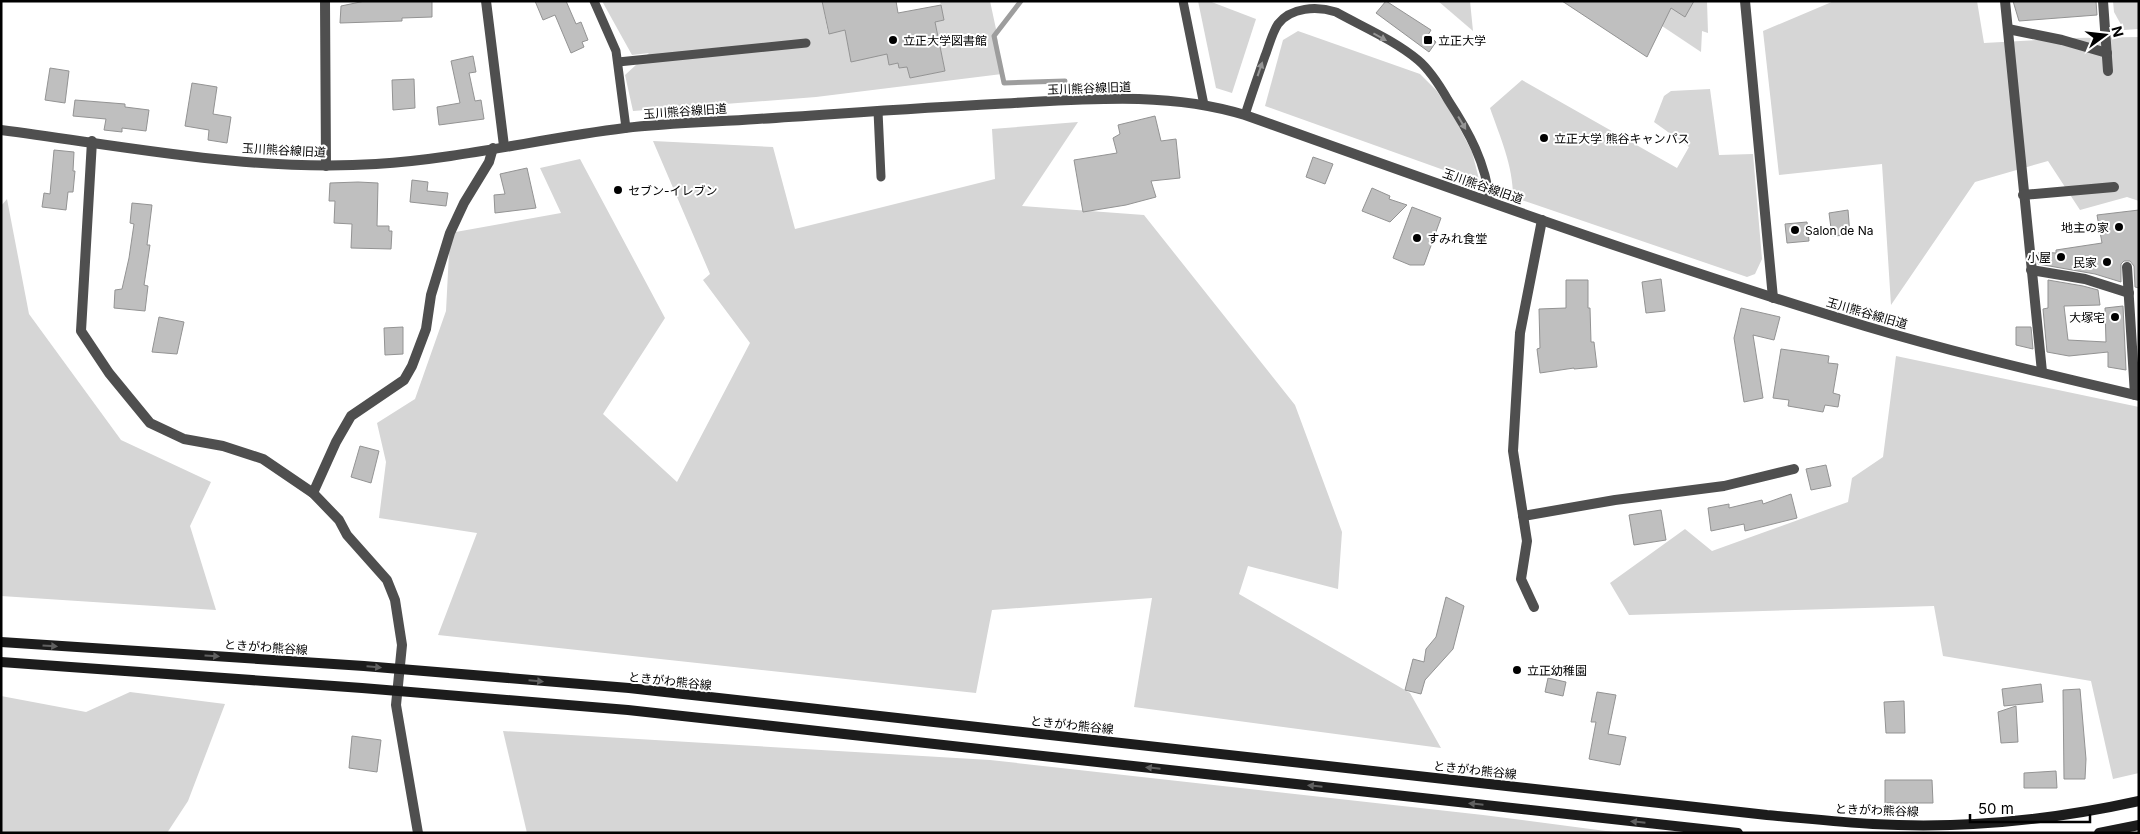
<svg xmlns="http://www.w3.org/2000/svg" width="2140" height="834" font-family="Inter,'Noto Sans JP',sans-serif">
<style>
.green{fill:#d6d6d6}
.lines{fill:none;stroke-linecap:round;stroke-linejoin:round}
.stream{stroke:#9d9d9d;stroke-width:5}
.building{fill:#bfbfbf;stroke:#939393}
.service{stroke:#4f4f4f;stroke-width:9}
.minor{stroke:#4f4f4f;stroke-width:10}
.tertiary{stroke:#4f4f4f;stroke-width:10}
.secondary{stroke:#1c1c1c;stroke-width:10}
.oneway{fill:#959595}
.oneway2{fill:#606060}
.poi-dot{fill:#000;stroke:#fff;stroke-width:2}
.labels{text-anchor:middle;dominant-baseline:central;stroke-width:4;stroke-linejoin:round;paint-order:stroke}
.poi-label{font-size:12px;fill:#000;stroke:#fff;text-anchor:start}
.street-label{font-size:12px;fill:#000;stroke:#fff}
</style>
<rect width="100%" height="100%" fill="#fff"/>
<g class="green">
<path d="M602,1H822L828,33L845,30L851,61L887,53L889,65L898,63L899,68L907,67L910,78L945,71L935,22L944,20L940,1H990L996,29L1002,74L816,97L633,111L625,75L649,53L632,55Z"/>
<path d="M1198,1H1209L1256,19L1232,93L1216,88Z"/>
<path d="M1438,1H1470L1473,31Z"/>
<path d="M1661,1H1707L1708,33L1702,31L1701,52L1662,26Z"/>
<path d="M1834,1H1977L1984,43L2072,38L2139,37V201L2127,197L2080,210L2048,161L1975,182L1891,305L1882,164L1779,175L1763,31Z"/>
<path d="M2113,1H2139V29L2124,30L2114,12Z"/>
<path d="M1298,31L1420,74L1436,90L1453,115L1472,152L1480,183L1265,106L1283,40Z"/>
<path d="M1522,80L1677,168L1689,147L1654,122L1664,96L1671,91L1710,89L1719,155L1753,154L1762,259L1755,274L1747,277L1513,197C1513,165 1500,137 1490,108Z"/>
<path d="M1078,122L1022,206L1144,215L1295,405L1342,532L1338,589L1248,566L1239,594L1410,693L1441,748L1134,707L1152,598L992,610L976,693L438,635L477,533L379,518L386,462L377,423L415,399L446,311L450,233L561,213L540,168L580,159L665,318L603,414L677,482L750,343L703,280L710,274L653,141L773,147L795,229L995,179L992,129Z"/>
<path d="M7,199L29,314L121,440L211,482L190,526L216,610L1,596V206Z"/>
<path d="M1896,356L2139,407V773L2113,779L2091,681L1943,656L1934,606L1629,615L1610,583L1685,529L1712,551L1848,502L1852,478L1883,457Z"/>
<path d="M130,692L225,704L188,801L167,833H1V696L86,712Z"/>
<path d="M503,731L990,760L1483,815L1621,833H527Z"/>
</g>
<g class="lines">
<path class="stream" d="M1021,1L994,36L1004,83L1065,81"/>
</g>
<g class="building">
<path d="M365,1H432V17L402,18V21L340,23L341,6Z"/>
<path d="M535,1H566L576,24L581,22L588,40L582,42L584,47L571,53L555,15L543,20Z"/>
<path d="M822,1H896L898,13L941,5L944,20L935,22L945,71L910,78L907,67L899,68L898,63L889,65L887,54L851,62L845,30L829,34Z"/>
<path d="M1386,1L1431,30L1428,35L1436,42L1429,52L1376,13Z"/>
<path d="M1562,1H1694L1685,17L1671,8L1647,57Z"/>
<path d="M2013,1H2096L2097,15L2019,21Z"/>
<path d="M473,56L476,72L469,73L475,101L481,100L484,119L439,125L437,107L460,103L451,61Z"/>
<path d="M50,68L69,71L65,103L45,100Z"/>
<path d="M414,79L415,108L393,110L392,80Z"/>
<path d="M192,83L217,87L213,114L231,117L227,143L208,140L209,130L185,126Z"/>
<path d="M75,100L125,104V107L149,110L146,131L122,128V132L104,130L106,119L73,116Z"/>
<path d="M1155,116L1161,141L1176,139L1180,178L1151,181L1156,197L1126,205L1083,212L1074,160L1117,153L1113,138L1120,134L1118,125Z"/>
<path d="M54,150L74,152L73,171H75L73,192H68L66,210L42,207L44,193L50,194Z"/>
<path d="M1313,157L1333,164L1325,184L1306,177Z"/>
<path d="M527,168L536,208L495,213L494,195L505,194L500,174Z"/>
<path d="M412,180L428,182L427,191L448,193L446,206L410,202Z"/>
<path d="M358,182L378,183L377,226H389V231H392L391,249L351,248L352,224L334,223L335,201H329L330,183Z"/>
<path d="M1372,188L1390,196L1389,199L1407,205L1390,222L1362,211Z"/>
<path d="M132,203L152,205L147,245H150L144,285L148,286L145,311L114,308L115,290L122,289L129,258L134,224L130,223Z"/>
<path d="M1412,207L1441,218L1424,265H1410L1393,258Z"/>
<path d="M1848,210L1850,235L1832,236L1829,213Z"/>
<path d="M2139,210V288L2135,287L2134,266L2130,261H2124L2121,264V282L2095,274L2038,264L2039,252L2056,253V250L2102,243L2097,215Z"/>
<path d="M1807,222L1809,241L1787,243L1785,224Z"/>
<path d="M1661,279L1665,311L1646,313L1642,282Z"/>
<path d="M1566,280H1588V308H1590L1591,342H1594L1597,367L1574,369V368L1540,373L1537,349L1540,348L1539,309L1566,308Z"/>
<path d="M2048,280L2083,286L2098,290L2100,305L2064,306L2068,340L2106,342L2105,308L2123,306L2126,370L2108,367V352L2069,356L2047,352L2043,309L2048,308Z"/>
<path d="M1741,308L1780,317L1774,340L1753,335L1763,398L1744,402L1734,338Z"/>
<path d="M159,317L184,322L177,354L152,352Z"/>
<path d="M403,327V354L385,355L384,328Z"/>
<path d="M2016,327H2031L2033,349L2016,345Z"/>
<path d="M1781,349L1829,356L1828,363L1838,364L1833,393L1840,395L1838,407L1825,405L1823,412L1788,406L1789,400L1773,398Z"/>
<path d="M360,446L379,451L371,483L351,477Z"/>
<path d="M1826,465L1831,486L1811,490L1806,469Z"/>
<path d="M1791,494L1797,518L1745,531L1744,524L1711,531L1708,508L1729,504V508L1762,500L1763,504Z"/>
<path d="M1661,510L1666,540L1634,545L1629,515Z"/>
<path d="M1446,597L1464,606L1453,649L1425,680L1421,694L1405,690L1413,659L1424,662L1426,649L1436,637Z"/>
<path d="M1548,678L1566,682L1563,696L1545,692Z"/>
<path d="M2041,684L2043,702L2004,706L2002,689Z"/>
<path d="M2080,689L2086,759L2085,779H2064L2063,690Z"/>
<path d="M1597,692L1616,695L1608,734L1626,737L1620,765L1589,759L1596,722H1591Z"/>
<path d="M1904,701L1905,733H1886L1884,702Z"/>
<path d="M2016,706L2018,742L2001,743L1998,712Z"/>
<path d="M352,736L381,740L377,772L349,768Z"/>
<path d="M2056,771L2057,788H2024V773Z"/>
<path d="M1885,780H1932L1933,803H1885Z"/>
</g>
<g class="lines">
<g class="service">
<path d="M594,1L616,51L626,128"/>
<path d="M1183,1L1204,105"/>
<path d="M618,62L806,43"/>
<path d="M878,111L881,177"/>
<path d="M1245,115C1251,96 1258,76 1265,56C1269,46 1272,33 1278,24C1291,7 1317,6 1336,12C1363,27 1394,40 1418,60C1431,71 1440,86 1448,100C1469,132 1486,163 1490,202"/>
</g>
<g class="minor">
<path d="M325,1L326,166"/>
<path d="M486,1L504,146"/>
<path d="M1745,1L1773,298"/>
<path d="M2005,1L2042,372"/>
<path d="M2103,1L2108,71"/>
<path d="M2008,29L2062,40L2107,53"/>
<path d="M92,141L81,331L109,373L150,423L184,439L223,446L263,459L313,493L339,520L347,535L387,580L395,600L402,645L396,705L418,833"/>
<path d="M2023,195L2114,187"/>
<path d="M2127,267L2135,395"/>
<path d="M2031,270L2085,279L2129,293"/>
<path d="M313,493L336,442L351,416L404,380L412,366L426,329L431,295L450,233L464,203L489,162L493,148"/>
<path d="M1523,516L1615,500L1724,486L1794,469"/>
<path d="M1534,607L1521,579L1527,541L1513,451L1520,333L1542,220"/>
</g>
<path class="tertiary" d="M1,130C125,146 251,172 376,164C460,159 542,138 625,128C668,123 713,122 757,119C836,114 915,108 995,104C1078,100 1164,90 1245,115C1450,188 1656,263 1865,326C1955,353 2047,374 2139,396"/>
<g class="secondary">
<path d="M1,642L364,666L629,688L1767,815C1802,818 1838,822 1873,824C1961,829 2053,820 2139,801"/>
<path d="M1,662L362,688L628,710L1738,833"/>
<path d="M2099,833L2139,825"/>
</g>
</g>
<defs><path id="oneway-solid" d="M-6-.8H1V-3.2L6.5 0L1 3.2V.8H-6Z" transform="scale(1.25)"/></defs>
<g class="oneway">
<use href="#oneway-solid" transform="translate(1380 37) rotate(29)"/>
<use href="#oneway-solid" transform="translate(1260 69) rotate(-71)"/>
<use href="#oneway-solid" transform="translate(1462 123) rotate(59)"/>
</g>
<g class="oneway2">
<use href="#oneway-solid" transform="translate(50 646) rotate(4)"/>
<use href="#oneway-solid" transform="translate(212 656) rotate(4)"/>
<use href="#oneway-solid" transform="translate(374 667) rotate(5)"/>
<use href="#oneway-solid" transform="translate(536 681) rotate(5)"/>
<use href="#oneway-solid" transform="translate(1153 768) rotate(-174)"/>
<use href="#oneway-solid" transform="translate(1315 786) rotate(-174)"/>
<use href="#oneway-solid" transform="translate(1476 804) rotate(-174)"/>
<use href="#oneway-solid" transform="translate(1638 822) rotate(-174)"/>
</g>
<g class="poi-dot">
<circle cx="893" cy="40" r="5"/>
<rect x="1423" y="35" width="10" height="10" rx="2.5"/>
<circle cx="1544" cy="138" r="5"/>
<circle cx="618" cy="190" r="5"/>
<circle cx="2119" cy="227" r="5"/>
<circle cx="1795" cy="230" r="5"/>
<circle cx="1417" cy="238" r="5"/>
<circle cx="2061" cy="257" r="5"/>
<circle cx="2107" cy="262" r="5"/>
<circle cx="2115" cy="317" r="5"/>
<circle cx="1517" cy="670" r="5"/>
</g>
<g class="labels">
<g class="poi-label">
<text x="903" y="40">立正大学図書館</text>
<text x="1438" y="40">立正大学</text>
<text x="1554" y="138">立正大学 熊谷キャンパス</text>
<text x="628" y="190">セブン-イレブン</text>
<text x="2109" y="227" text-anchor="end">地主の家</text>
<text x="1805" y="230">Salon de Na</text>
<text x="1427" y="238">すみれ食堂</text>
<text x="2051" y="257" text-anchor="end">小屋</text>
<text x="2097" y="262" text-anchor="end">民家</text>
<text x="2105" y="317" text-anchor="end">大塚宅</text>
<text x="1527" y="670">立正幼稚園</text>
</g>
<g class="street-label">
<text transform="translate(1089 88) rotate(-2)">玉川熊谷線旧道</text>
<text transform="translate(685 111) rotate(-4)">玉川熊谷線旧道</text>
<text transform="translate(284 150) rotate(3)">玉川熊谷線旧道</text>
<text transform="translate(1483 186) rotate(19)">玉川熊谷線旧道</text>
<text transform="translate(1867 313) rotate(16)">玉川熊谷線旧道</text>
<text transform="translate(266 647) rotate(4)">ときがわ熊谷線</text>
<text transform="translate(670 681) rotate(6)">ときがわ熊谷線</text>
<text transform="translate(1072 725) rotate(6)">ときがわ熊谷線</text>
<text transform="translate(1475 770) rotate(6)">ときがわ熊谷線</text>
<text transform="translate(1877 810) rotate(2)">ときがわ熊谷線</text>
</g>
</g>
<rect width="2140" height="834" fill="none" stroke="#000000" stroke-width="5"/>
<g transform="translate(2105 35) rotate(75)" stroke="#ffffff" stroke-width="4" paint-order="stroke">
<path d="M0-4L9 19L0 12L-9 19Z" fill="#000000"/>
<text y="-8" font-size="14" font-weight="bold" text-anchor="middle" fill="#000000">N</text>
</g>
<path d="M1970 814v8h120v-8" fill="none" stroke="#000000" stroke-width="2.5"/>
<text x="1978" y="814" font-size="15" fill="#000000" stroke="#ffffff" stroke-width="4" paint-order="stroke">50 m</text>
</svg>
